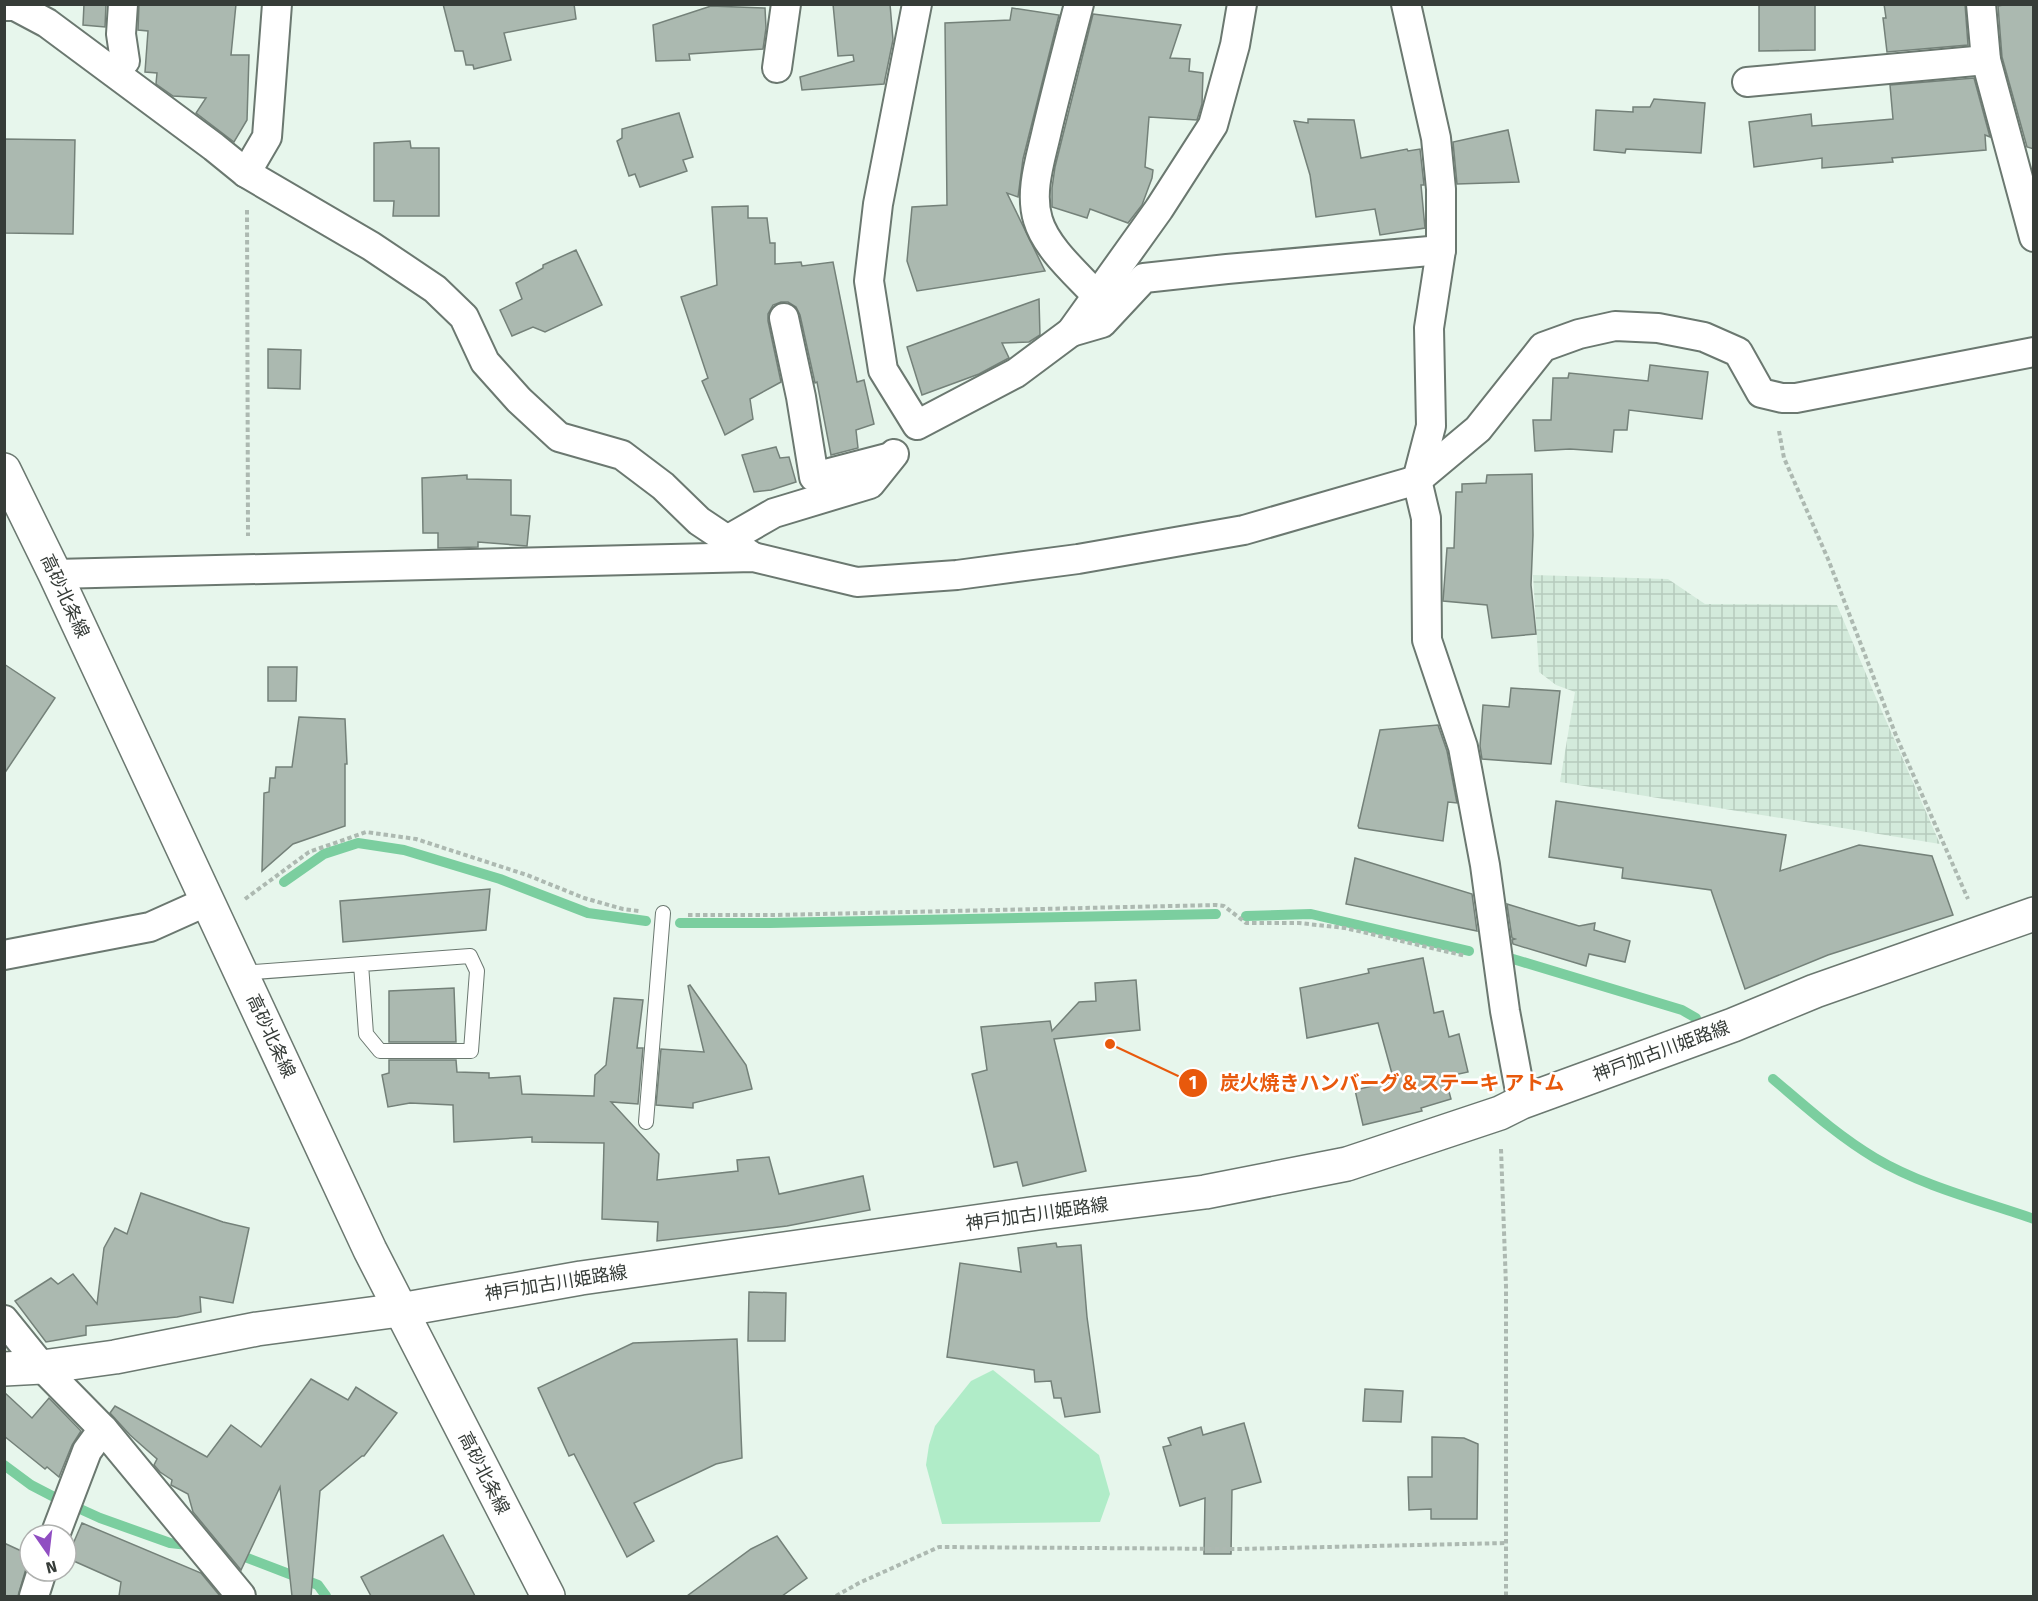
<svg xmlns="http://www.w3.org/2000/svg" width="2038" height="1601" font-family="'Fira Sans','Noto Sans JP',sans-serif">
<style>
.industrial{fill:url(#industrial-grid)}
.green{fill:#b0ecc8}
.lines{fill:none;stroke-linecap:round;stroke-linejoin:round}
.stream{stroke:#7bce9f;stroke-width:10}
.building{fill:#abb9b0;stroke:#748179;stroke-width:1.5}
.lane-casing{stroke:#6b7870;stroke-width:16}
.street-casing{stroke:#6b7870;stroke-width:32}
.primary-casing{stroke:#6b7870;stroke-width:36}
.path{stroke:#adb9b1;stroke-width:4;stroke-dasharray:4.5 3;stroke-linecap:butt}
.lane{stroke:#fff;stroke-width:14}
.street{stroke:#fff;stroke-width:28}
.primary{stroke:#fff;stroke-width:33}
.labels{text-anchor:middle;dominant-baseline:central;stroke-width:5;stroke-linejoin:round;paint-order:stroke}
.street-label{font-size:18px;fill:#363c38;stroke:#fff}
.leader{fill:none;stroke:#e8590c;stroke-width:2}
.callout-dot{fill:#e8590c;stroke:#fff;stroke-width:2}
.mark-label{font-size:18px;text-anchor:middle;font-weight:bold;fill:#fff}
.callout-label{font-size:20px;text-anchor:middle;font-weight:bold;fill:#e8590c;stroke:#fff;stroke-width:5;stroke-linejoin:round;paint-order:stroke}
</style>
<defs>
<pattern id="industrial-grid" width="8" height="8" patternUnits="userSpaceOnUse" patternTransform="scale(1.5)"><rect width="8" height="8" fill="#d3eadb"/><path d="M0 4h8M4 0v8" fill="none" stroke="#b6cabd"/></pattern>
</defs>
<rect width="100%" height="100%" fill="#e7f6ec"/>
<path class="industrial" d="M1533,575L1668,579L1705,604L1837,605L1877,700L1940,844L1560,782L1575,692L1556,685L1539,672Z"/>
<path class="green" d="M993,1370L1099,1455L1110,1494L1100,1522L942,1524L926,1465L929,1445L935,1426L971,1381Z"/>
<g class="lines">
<g class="stream">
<path d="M284,882L324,854L358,843L404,850L500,879L588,913L646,921"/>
<path d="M1246,916L1311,914L1469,951"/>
<path d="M680,923H770L1216,914"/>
<path d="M1513,959L1682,1010L1696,1018"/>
<path d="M1773,1079C1806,1107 1838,1136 1875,1158C1922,1186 1982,1201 2034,1219"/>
<path d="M4,1465L31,1485L56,1498L100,1518L170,1543L224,1549L318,1585L326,1596"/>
</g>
</g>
<g class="building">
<path d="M84,4H106L105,27L83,25Z"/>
<path d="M139,4H236L231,55H249L247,120L234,142L196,113L206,98L173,96L156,84L157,73L145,72L148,31L138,30Z"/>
<path d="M443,4H574L576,19L504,33L511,60L474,69L473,65H466L463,51H455Z"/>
<path d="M833,4H890L893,40L884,84L802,90L800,77L854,61L853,55L838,56Z"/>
<path d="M1759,4H1815V50L1759,51Z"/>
<path d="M1884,4H1965L1968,45L1887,52L1883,18H1886Z"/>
<path d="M2008,4H2034V149L2027,147L2002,57L1998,6Z"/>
<path d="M711,6L765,8L766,28L763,49L689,54L690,60L656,61L653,25Z"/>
<path d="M1012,8L1059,15L1023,159L1018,197L1007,193L1045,271L917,291L907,261L912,207L947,205L945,23L1010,20Z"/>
<path d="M1093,14L1181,25L1170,58L1190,59L1189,71L1203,73L1202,104L1197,120L1149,117L1145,167L1153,170L1152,178L1142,205L1128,223L1090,209L1087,218L1052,207V188L1055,167Z"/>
<path d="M1974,78L1990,137L1985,135L1986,150L1892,158L1893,162L1822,168V158L1754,167L1749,122L1811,114L1812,126L1893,119L1890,85Z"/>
<path d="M1654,99L1705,103L1701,153L1626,149L1625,153L1594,150L1596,110L1633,112V107H1650Z"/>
<path d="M679,113L693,157L683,160L687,171L640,187L635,174L629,176L617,141L622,138V129Z"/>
<path d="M1308,119L1354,120L1361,158L1407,149L1408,151L1420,149L1424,185H1421L1425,228L1380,235L1375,209L1316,217L1310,175L1294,121L1308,123Z"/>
<path d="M1508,130L1519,182L1457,184L1453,142Z"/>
<path d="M4,139L75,140L73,234L4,233Z"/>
<path d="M410,141L411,148H439V216H393L394,201H374V143Z"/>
<path d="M748,206V218H767L770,243H775V264L801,262L802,266L833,262L857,382L864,380L874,424L856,430L858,448L831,455L817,382L815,383L800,315L796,307L788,302H781L773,305L768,314V321L781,382L750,399L753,419L725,435L702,381L708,378L681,297L717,285L712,207Z"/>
<path d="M576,250L602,305L545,332L533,327L512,336L500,310L522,299L516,283L543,268V265Z"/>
<path d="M1039,299L1040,335L1029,342L1002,343L1009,358L1007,359L979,374L922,395L907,347Z"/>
<path d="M268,349L301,350L300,389L268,388Z"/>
<path d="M1650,365L1708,372L1702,419L1629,410L1627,430H1614L1612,452L1570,449L1535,451L1533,420H1551L1553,378H1568L1569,373L1648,381Z"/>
<path d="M776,447L780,458L789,457L796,482L771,490L754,492L742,455Z"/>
<path d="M1532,474L1533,535L1531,585L1536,634L1492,638L1487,605L1443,601L1447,548H1454L1456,492H1462V484L1486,483L1487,475Z"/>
<path d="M467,475V479L511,480V515L530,516L527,546L478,542V547L438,548V533H423L422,478Z"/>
<path d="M4,664L55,698L4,774Z"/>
<path d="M268,667H297L296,701H268Z"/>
<path d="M1511,688L1560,691L1551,764L1482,759L1480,746L1483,705L1509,707Z"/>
<path d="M299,717L345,719L347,764H345V826L293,844L262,871L264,793L269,792L270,778H275L276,767H292Z"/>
<path d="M1438,725L1447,751L1457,803L1448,802L1443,841L1359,828L1358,826L1380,730Z"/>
<path d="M1556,801L1786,835L1780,871L1859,845L1932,856L1953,915L1828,955L1745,989L1711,890L1622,878L1623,868L1549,857Z"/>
<path d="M1355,858L1472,894L1477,931L1346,904Z"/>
<path d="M490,889L486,930L343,942L340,901Z"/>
<path d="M1507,904L1579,926L1595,923L1594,930L1630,941L1625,962L1589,954L1586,966L1513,944L1512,940L1515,939L1512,938Z"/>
<path d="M1423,958L1434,1013L1443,1011L1449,1037L1459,1034L1468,1072L1445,1077L1451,1099L1421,1108L1422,1111L1363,1125L1355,1090L1394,1081L1378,1023L1307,1038L1300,988L1369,973L1368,969Z"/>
<path d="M1136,980L1140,1030L1054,1039L1086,1171L1023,1186L1017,1162L994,1167L972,1074L987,1070L981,1027L1050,1021L1052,1031L1079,1002L1096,1001L1095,983Z"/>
<path d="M690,985L746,1065L752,1089L693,1103V1108L656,1105L661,1049L704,1052L688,986Z"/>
<path d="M454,988L456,1042H389V991Z"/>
<path d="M614,998L643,1000L637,1048H643L638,1104L611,1102L659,1154L657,1180L738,1171L737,1160L769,1157L779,1194L863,1176L870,1210L787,1226L657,1241L658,1222L602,1219L604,1143L532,1142V1137L454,1142L453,1105L410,1103L388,1107L382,1075L389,1073V1060H456L457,1072L489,1073V1078L520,1076L522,1094L594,1096L595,1075L606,1065Z"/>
<path d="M141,1193L223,1222L249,1228L233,1303L200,1297L201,1312L177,1317L86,1326V1335L46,1342L15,1301L51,1278L58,1284L73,1274L97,1304L104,1248L115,1228L127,1234Z"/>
<path d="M1056,1243L1057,1247L1081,1245L1087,1317L1100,1412L1065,1417L1061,1398H1054L1051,1381L1035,1382L1034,1370L947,1357L960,1263L1021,1272L1018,1248Z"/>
<path d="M749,1292L786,1293L785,1341H748Z"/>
<path d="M737,1339L742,1458L716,1464L634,1503L654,1541L627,1557L574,1454L569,1456L538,1388L633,1343Z"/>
<path d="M311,1379L348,1400L356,1387L397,1413L364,1456H362L320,1491L311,1596H292L280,1487L241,1570L193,1512L188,1494L171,1485L172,1480L160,1472L154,1465L157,1459L130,1435L110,1413L115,1406L207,1457L231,1425L261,1447Z"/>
<path d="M1365,1389L1403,1391L1401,1422L1363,1421Z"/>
<path d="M4,1392L32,1418L49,1398L81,1431L72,1445L59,1477L47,1467L45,1469L4,1436Z"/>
<path d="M1244,1423L1261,1482L1232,1490L1231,1554H1204L1205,1498L1180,1506L1163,1447L1171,1445L1168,1438L1201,1427L1203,1435Z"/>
<path d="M1432,1437L1464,1438L1478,1444L1477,1519H1431V1509L1409,1510L1408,1477H1432Z"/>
<path d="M82,1523L201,1573L220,1596H119L121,1582L67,1558Z"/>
<path d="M443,1535L475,1596H371L361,1577Z"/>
<path d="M777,1536L807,1578L782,1596H687L751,1549Z"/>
<path d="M4,1543L30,1555L18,1596H4Z"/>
</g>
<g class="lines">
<defs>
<g id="lane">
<path d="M242,973L470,956L477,971L471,1051H380L366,1034L361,964"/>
<path d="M646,1122L663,913"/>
</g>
<g id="street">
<path d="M123,4L121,34L125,61"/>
<path d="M917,4L878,204L869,281L883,370L917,425L1016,373L1071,332L1159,209L1213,125L1235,45L1242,4"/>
<path d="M1079,4C1068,46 1057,88 1047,130C1041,158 1029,191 1038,220C1046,248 1078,275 1097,296"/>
<path d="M1406,4L1436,138L1441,189V250L1429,328L1431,426L1417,480L1426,518L1427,640L1463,747L1485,865L1505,1011L1522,1102"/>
<path d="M1981,4L1986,60L2034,237"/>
<path d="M4,6H15L47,23L214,147L246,173L371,246L435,289L464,317L485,362L519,400L559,437L622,455L663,486L699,521L753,557"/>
<path d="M777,68L786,4"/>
<path d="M1747,82L1986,60"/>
<path d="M246,173L267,137L277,4"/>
<path d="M784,318L801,397L814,477L891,457"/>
<path d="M1071,332L1102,323L1144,278L1227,269L1441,250"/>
<path d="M727,540L774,513L870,484L894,454"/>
<path d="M55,574L753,557L857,582L957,575L1078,559L1244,530L1417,480L1478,429L1543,347L1579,334L1615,326L1658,328L1704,337L1738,352L1761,393L1782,398H1796L2034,352"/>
<path d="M4,955L150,927L208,901"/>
<path d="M4,1320L42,1367L103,1429L241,1596"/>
<path d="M55,1535L87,1451L103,1429"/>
<path d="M34,1596L42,1571"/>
</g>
<g id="primary">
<path d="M4,470L55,574L370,1250L548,1596"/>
<path d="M4,1369L42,1367L115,1357L257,1329L400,1310L581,1278L1038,1213L1205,1192L1347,1164L1500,1113L1522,1102L1733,1025L1815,991L2034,914"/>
</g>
</defs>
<use href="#lane" class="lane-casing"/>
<use href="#street" class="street-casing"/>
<use href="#primary" class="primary-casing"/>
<g class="path">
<path d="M247,210L248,536"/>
<path d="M1779,431L1784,458L1828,559L1897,738L1968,899"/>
<path d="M245,899L309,852L366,832L416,839L527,875L584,898L623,909L639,911"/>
<path d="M688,915H775L1216,905L1224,906L1246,923H1299L1345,928L1466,956"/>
<path d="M1501,1149L1506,1286V1596"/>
<path d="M836,1596L859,1583L939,1547L1238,1549L1507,1543"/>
</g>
<use href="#lane" class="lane"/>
<use href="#street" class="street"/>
<use href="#primary" class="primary"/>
</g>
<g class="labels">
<g class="street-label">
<text transform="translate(65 596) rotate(65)">高砂北条線</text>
<text transform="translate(271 1036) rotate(65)">高砂北条線</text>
<text transform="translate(1661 1051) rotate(-20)">神戸加古川姫路線</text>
<text transform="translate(1037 1214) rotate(-8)">神戸加古川姫路線</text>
<text transform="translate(556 1283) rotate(-9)">神戸加古川姫路線</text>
<text transform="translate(484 1473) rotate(63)">高砂北条線</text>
</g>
</g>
<path class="leader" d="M1110 1044L1193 1083"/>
<g class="callout-dot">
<circle cx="1110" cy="1044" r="6"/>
<circle cx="1193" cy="1083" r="15"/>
</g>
<g class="mark-label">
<text x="1193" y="1089">1</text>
</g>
<g class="callout-label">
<text x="1392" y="1090">炭火焼きハンバーグ＆ステーキ アトム</text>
</g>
<rect width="2038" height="1601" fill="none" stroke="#363c38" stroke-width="12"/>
<g transform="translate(48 1553) rotate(166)"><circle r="28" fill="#ffffff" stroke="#afb1af" stroke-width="1.5"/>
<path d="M0-4.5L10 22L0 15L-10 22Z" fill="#904ec2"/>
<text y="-9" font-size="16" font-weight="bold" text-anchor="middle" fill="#363c38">N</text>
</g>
</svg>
